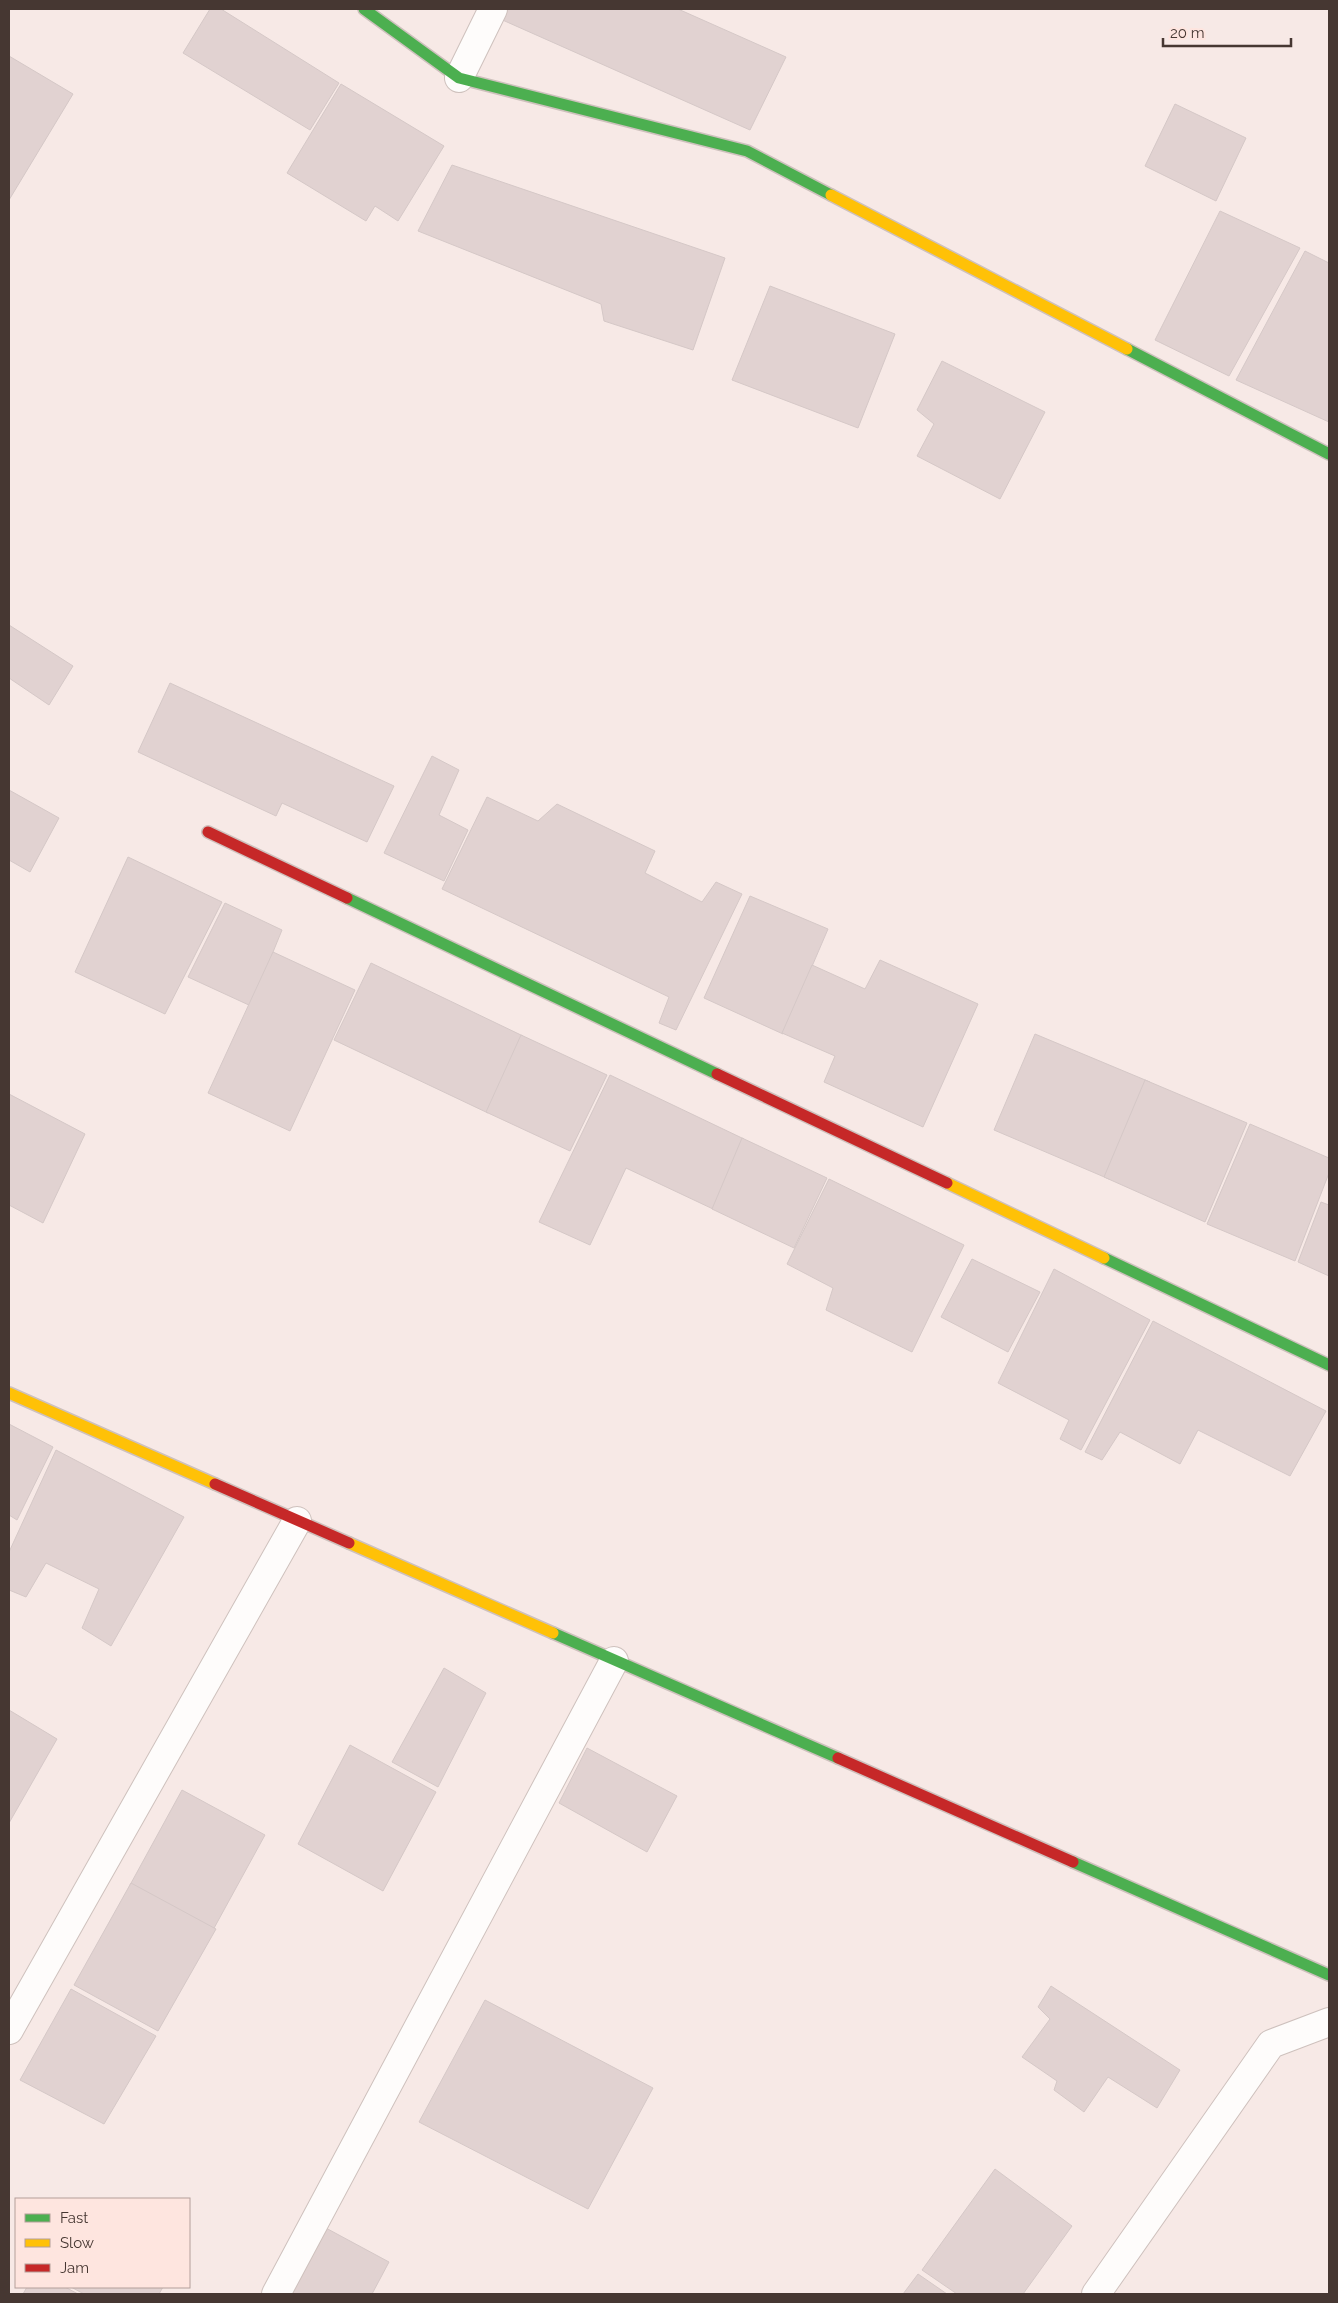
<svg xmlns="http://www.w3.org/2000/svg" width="1338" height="2303" font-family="Raleway,sans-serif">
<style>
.building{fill:#e1d2d1;stroke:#d5c8c7}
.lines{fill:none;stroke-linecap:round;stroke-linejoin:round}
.street-casing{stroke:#cec1bd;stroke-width:30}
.fast-casing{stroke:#cec1bd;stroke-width:14}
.slow-casing{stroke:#cec1bd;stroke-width:14}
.jam-casing{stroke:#cec1bd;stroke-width:14}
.street{stroke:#fefcfb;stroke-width:28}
.fast{stroke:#4caf50;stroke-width:11}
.slow{stroke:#ffc107;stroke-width:11}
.jam{stroke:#c62828;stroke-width:11}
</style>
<rect width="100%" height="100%" fill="#f7e9e6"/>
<g class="building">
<path d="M210,9H221L339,83L310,130L183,53Z"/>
<path d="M492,9H678L786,57L750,130L489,14Z"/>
<path d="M9,56L73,94L9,200Z"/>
<path d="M341,84L444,146L398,221L375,206L366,221L287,173Z"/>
<path d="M1175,104L1246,138L1216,201L1145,166Z"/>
<path d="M452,165L725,258L693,350L604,321L601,304L418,231Z"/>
<path d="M1220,211L1300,248L1229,376L1155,340Z"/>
<path d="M1305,251L1329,263V422L1236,380Z"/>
<path d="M770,286L895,334L858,428L732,380Z"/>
<path d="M942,361L1045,412L1000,499L917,456L934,424L917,410Z"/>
<path d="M9,625L73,666L49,705L9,678Z"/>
<path d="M170,683L394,786L367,842L282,803L276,816L138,752Z"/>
<path d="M432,756L459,770L439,815L468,830L444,881L384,853Z"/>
<path d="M9,790L59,818L30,872L9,860Z"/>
<path d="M487,797L538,821L557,804L655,851L645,873L702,902L716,882L742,894L676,1030L659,1023L669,997L442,889Z"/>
<path d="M128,857L222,902L165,1014L75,972Z"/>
<path d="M750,896L828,929L783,1034L704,998Z"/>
<path d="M225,903L282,930L251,1006L188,977Z"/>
<path d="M273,952L355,990L290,1131L208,1093Z"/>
<path d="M880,960L978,1004L923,1127L824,1082L835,1056L782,1033L812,965L865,989Z"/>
<path d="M371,963L523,1036L488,1113L334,1040Z"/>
<path d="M1035,1034L1150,1082L1109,1179L994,1130Z"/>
<path d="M521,1035L607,1075L570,1151L486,1112Z"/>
<path d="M610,1075L744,1139L713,1209L626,1168L590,1245L539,1222Z"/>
<path d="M1145,1080L1247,1123L1205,1222L1104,1177Z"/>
<path d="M9,1094L85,1134L43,1223L9,1205Z"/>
<path d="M1250,1124L1329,1158V1173L1295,1261L1207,1224Z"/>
<path d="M742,1138L827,1178L794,1248L712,1209Z"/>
<path d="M829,1179L964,1245L912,1352L826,1310L833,1288L787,1264Z"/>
<path d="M1321,1202L1329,1205V1276L1298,1262Z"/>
<path d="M972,1259L1040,1292L1008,1352L941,1317Z"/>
<path d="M1054,1269L1150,1320L1081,1450L1060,1439L1069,1420L998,1383Z"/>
<path d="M1153,1321L1326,1411L1290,1476L1198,1430L1180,1464L1120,1432L1102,1460L1085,1452Z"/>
<path d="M9,1424L53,1447L17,1520L9,1515Z"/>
<path d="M56,1450L184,1517L111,1646L82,1628L99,1589L46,1563L26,1597L9,1590V1552Z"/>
<path d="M444,1668L486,1693L438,1787L392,1762Z"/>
<path d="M9,1710L57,1739L9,1823Z"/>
<path d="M350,1745L436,1792L383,1891L298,1844Z"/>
<path d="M587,1748L677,1796L647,1852L559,1803Z"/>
<path d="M182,1790L265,1835L213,1930L130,1885Z"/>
<path d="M131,1883L216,1929L158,2031L74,1985Z"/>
<path d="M1051,1986L1180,2070L1157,2108L1108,2077L1084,2112L1054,2090L1057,2081L1022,2057L1050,2019L1038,2007Z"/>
<path d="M71,1989L156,2036L104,2124L20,2080Z"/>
<path d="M485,2000L653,2088L588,2209L419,2122Z"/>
<path d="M995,2169L1072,2226L1023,2294H957L922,2270Z"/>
<path d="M324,2227L389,2262L372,2294H287Z"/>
<path d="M918,2274L947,2294H903Z"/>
<path d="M27,2287H65L78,2294H23Z"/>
<path d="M71,2287H163L159,2294H84Z"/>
</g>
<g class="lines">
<defs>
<g id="street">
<path d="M459,78L493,9"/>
<path d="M9,2030L297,1521"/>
<path d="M276,2294L614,1661"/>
<path d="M1096,2294L1271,2044L1329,2022"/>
</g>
<g id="fast">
<path d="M364,9L459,78L747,151L831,195"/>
<path d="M1127,349L1329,454"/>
<path d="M347,898L717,1074"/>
<path d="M1104,1258L1329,1365"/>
<path d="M553,1633L838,1758"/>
<path d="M1073,1862L1329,1975"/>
</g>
<g id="slow">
<path d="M831,195L1127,349"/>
<path d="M947,1183L1104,1258"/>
<path d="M9,1393L215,1484"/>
<path d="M349,1543L553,1633"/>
</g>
<g id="jam">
<path d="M208,832L347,898"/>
<path d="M717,1074L947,1183"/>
<path d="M215,1484L349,1543"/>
<path d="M838,1758L1073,1862"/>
</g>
</defs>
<use href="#street" class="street-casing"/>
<use href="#fast" class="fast-casing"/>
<use href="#slow" class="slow-casing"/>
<use href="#jam" class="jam-casing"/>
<use href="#street" class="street"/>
<use href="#fast" class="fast"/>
<use href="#slow" class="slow"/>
<use href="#jam" class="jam"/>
</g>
<rect width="1338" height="2303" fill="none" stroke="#463732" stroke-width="20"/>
<rect x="15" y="2198" width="175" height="90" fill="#fee5df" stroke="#b49f9a"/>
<rect x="25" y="2214" width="25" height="8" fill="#4caf50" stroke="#b49f9a"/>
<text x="60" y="2223" font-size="15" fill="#463732">Fast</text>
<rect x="25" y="2239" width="25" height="8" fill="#ffc107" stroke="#b49f9a"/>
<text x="60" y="2248" font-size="15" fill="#463732">Slow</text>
<rect x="25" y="2264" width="25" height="8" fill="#c62828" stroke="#b49f9a"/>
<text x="60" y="2273" font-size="15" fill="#463732">Jam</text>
<path d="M1163 38v8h128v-8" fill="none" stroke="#463732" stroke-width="2.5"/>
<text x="1170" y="38" font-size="15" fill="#463732" stroke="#fee5df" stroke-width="4" paint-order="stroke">20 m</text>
</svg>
